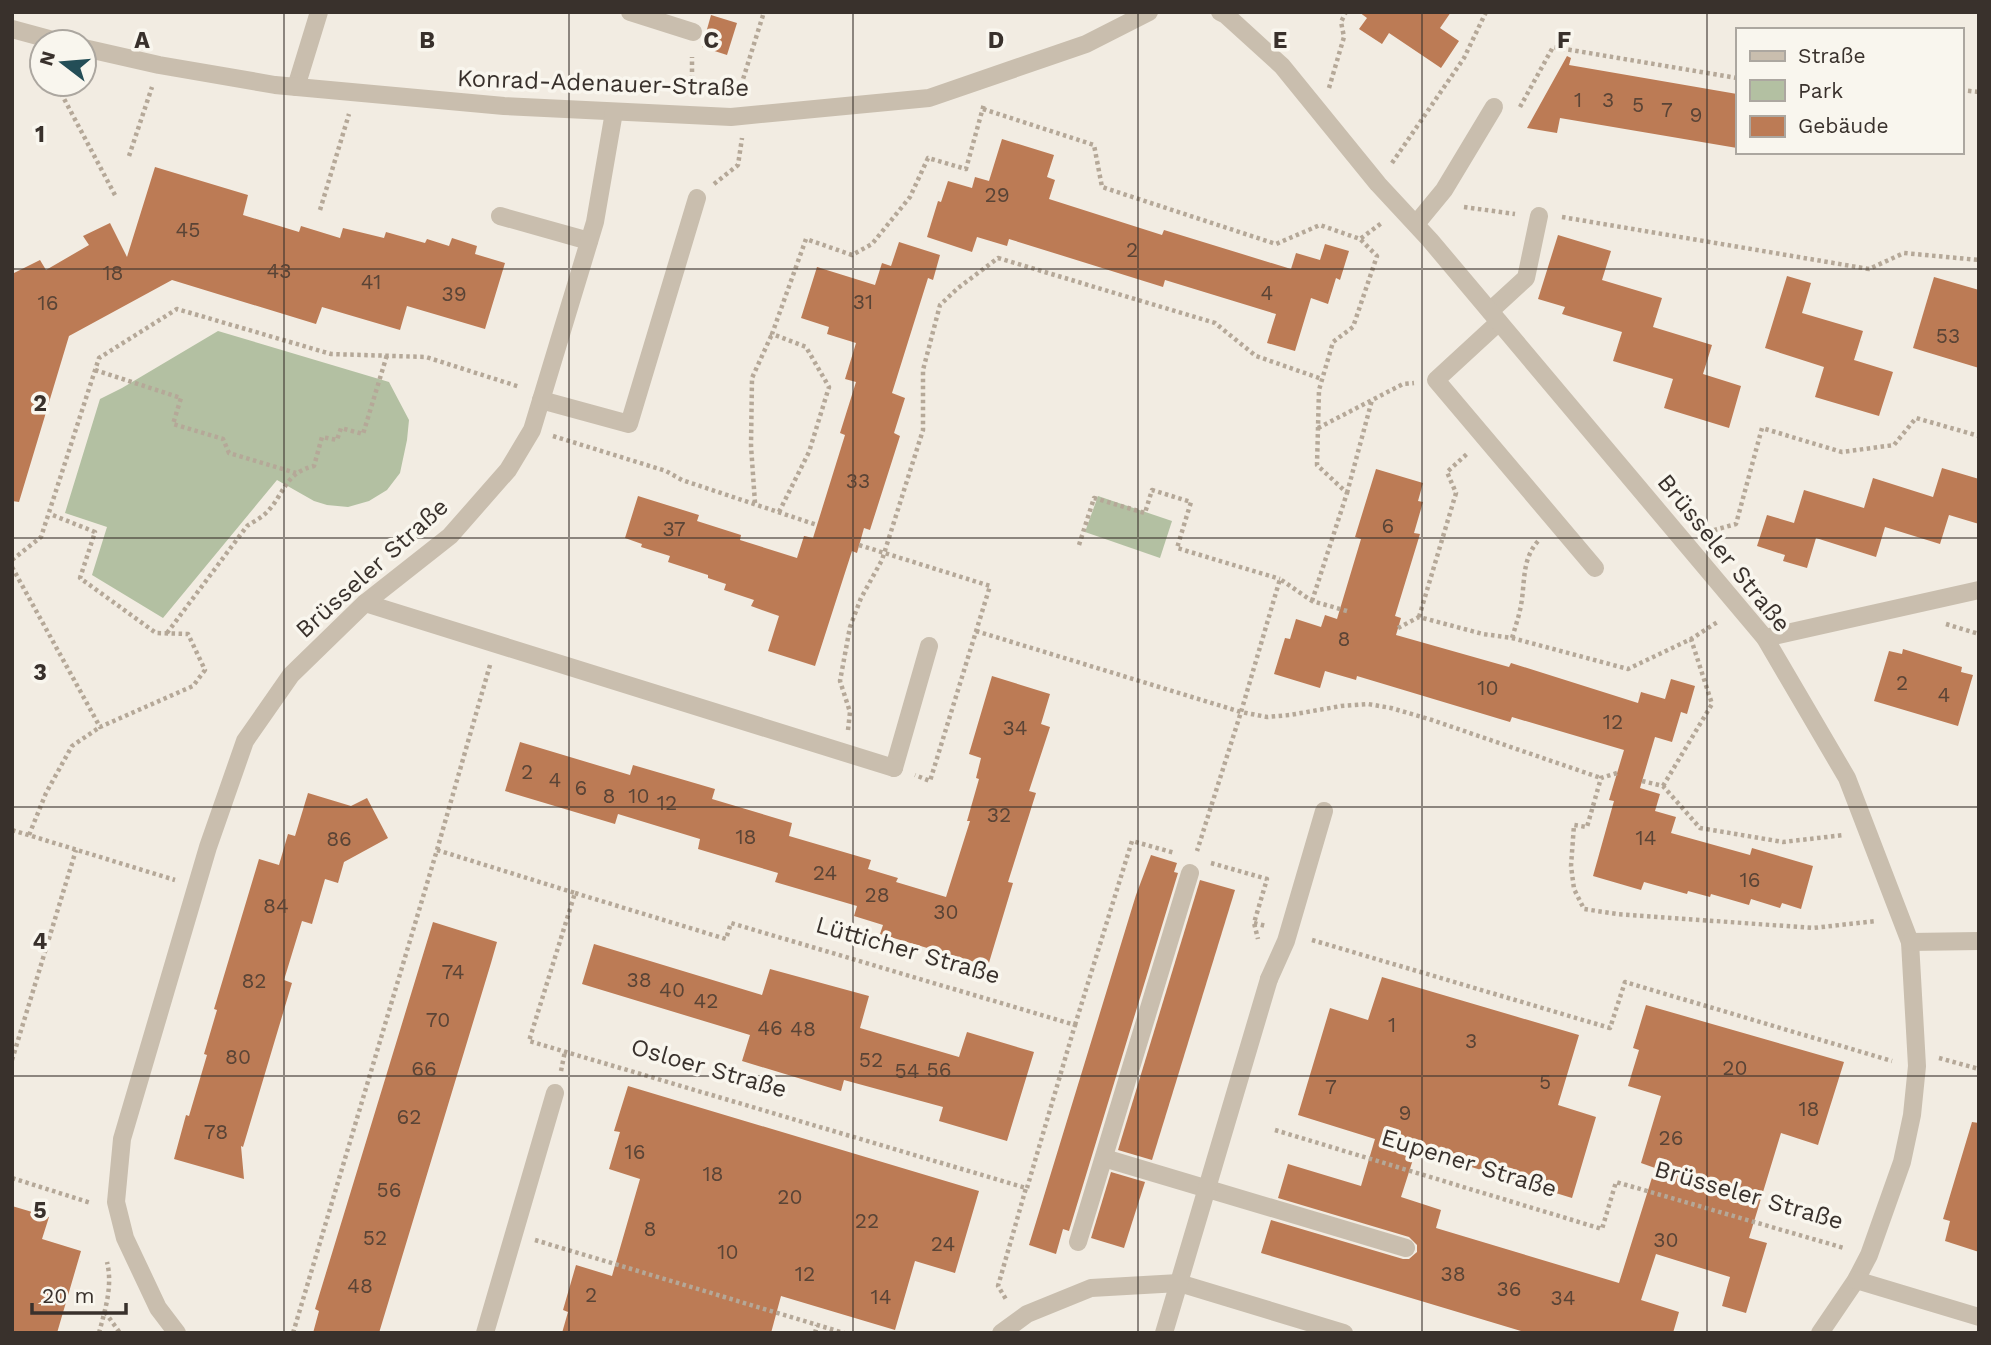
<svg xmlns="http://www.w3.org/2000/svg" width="1991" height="1345" font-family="'Work Sans',sans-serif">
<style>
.green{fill:#b3c0a2}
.building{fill:#bc7b55}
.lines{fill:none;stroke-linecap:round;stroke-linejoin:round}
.path{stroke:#b5a898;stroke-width:4.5;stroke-dasharray:3.5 3.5;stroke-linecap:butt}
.lane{stroke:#c9beae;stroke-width:18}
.street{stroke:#c9beae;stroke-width:18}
.grid{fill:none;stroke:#39312c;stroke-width:2;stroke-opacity:0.55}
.labels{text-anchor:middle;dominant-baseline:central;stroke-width:7;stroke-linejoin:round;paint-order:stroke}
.number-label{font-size:21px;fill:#5a4436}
.street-label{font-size:24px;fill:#39312c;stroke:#f9f6ee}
.grid-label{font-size:23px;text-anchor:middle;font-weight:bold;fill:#39312c;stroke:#f9f6ee;stroke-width:7;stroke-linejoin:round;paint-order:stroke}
</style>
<rect width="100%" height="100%" fill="#f2ece2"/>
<g class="green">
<path d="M218,331L389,382L409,420L407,440L400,473L387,490L369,501L348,507L327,505L314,501L277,480L163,618L92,575L107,527L65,513L100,399L122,388Z"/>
<path d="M1098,496L1172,521L1160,558L1085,532Z"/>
</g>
<g class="building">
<path d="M1359,12H1451L1440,28L1459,41L1441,68L1389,33L1382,44L1359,29L1367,18Z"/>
<path d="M711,15L737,23L727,55L702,47Z"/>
<path d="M1567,56L1571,58L1569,65L1737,94V148L1560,118L1557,133L1527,128Z"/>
<path d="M1002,139L1054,155L1047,177L1055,180L1049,199L1162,235L1164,230L1291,269L1296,253L1320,260L1325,244L1349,251L1340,280L1336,278L1328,304L1311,298L1295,351L1267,343L1276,314L1165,280L1163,287L1009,239L1007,246L977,237L972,252L927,237L938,201L941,202L948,181L972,188L975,177L989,181Z"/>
<path d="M155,167L248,195L243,215L299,232L301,226L340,238L343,228L384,238L386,232L425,243L427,239L449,246L452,238L477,246L475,254L505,263L485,329L407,306L400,330L322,307L316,324L172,280L69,336L19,502L12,501V274L40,260L46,270L89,245L83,236L110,223L127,257Z"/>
<path d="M1558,235L1611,251L1602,280L1662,298L1653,327L1712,345L1703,374L1741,386L1729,428L1664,408L1673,379L1613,361L1622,332L1562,314L1565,307L1538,299Z"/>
<path d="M899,242L940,255L933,280L928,278L892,393L905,398L894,433L900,436L870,530L864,528L857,553L852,551L815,666L768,651L779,616L751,606L754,600L724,590L726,584L708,578V575L668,562L670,556L641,547L642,544L625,538L638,496L699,515L697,521L741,535L740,540L797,558L804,536L813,538L845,435L840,433L856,382L845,379L856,343L827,334L829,327L801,318L817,267L875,285L882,263L891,266Z"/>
<path d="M1787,276L1811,283L1802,313L1863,331L1854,360L1893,372L1879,416L1815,397L1824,367L1765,348Z"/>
<path d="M1934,277L1979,290V368L1913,348Z"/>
<path d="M1942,468L1979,479V524L1949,515L1940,544L1885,527L1876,557L1816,538L1807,568L1783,561L1785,555L1757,546L1767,515L1794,523L1804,490L1864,508L1873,478L1933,497Z"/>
<path d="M1376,469L1423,483L1418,501L1423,502L1414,533L1420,534L1395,616L1401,618L1396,635L1509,667L1511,663L1638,703L1641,692L1665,699L1671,679L1695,686L1687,714L1681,712L1672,742L1655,737L1640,788L1660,794L1655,811L1676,817L1671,833L1750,855L1752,848L1813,866L1801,909L1782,903L1780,908L1751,899L1749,905L1711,894L1710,897L1688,891L1687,894L1644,882L1641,890L1593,876L1614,801L1609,800L1624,750L1512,717L1510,722L1357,676L1356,680L1325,671L1320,688L1274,674L1285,638L1290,639L1296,619L1321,627L1325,615L1337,619L1361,539L1355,537Z"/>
<path d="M1903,649L1962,667L1961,672L1973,675L1958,726L1874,701L1889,651L1902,654Z"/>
<path d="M992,676L1050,694L1041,724L1050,727L1029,791L1036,793L1008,882L1013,883L988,966L880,934L883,925L854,916L857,906L775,882L778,873L698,849L700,839L618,814L615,824L505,791L520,742L630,775L633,765L715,789L712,799L792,823L789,836L871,860L868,869L898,878L896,882L946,897L970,821H967L979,779L976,778L981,758L969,754Z"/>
<path d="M308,793L351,806L367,798L388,838L344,862L338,883L325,879L312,924L302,921L284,980L292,983L243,1147L241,1146L244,1179L174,1159L186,1115L189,1116L207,1055L204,1054L217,1010L214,1009L259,859L279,865L288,834L295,836Z"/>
<path d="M1151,855L1177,863L1174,872L1178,873L1069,1231L1063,1229L1056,1254L1029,1245L1136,895Z"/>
<path d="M1200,880L1235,890L1152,1160L1118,1150Z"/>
<path d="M433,922L497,942L491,963L379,1333H313L319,1311L315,1309Z"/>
<path d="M594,944L762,995L770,969L869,996L860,1028L959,1057L967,1032L1034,1052L1007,1141L939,1121L943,1107L844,1080L841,1091L742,1061L750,1035L582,984Z"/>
<path d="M1382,977L1579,1035L1558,1105L1596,1117L1572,1198L1416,1150L1401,1197L1441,1210L1436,1228L1619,1283L1655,1168L1641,1163L1661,1096L1628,1086L1639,1050L1633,1048L1646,1005L1844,1062L1818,1145L1781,1133L1749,1238L1767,1243L1746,1313L1722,1306L1730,1277L1656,1254L1641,1300L1679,1312L1673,1333H1528L1261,1253L1271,1220L1403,1259H1409L1417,1252V1245L1409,1237L1278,1198L1288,1164L1361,1186L1375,1139L1298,1115L1330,1008L1368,1020Z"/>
<path d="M628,1086L979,1191L955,1273L915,1261L895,1330L781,1296L771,1333H562L568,1312L563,1310L576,1265L612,1276L640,1179L609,1169L620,1132L614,1131Z"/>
<path d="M1972,1122L1979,1123V1252L1945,1241L1950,1221L1943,1219Z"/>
<path d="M1111,1172L1145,1182L1124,1248L1091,1238Z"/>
<path d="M12,1206L49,1217L42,1239L81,1251L57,1333H12Z"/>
</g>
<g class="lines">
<g class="path">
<path d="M1329,88L1344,37L1341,22L1346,12"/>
<path d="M1961,90L1979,92"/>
<path d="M739,92L764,12"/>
<path d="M61,93L116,197"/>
<path d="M692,93V57"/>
<path d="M1520,107L1553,47L1737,78"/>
<path d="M983,109L1094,145L1102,187L1276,244L1320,225L1360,239L1383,222"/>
<path d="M129,156L152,87"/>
<path d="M1392,163L1464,58L1486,12"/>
<path d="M714,184L738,165L742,138"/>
<path d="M1464,207L1515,214"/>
<path d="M320,210L349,114"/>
<path d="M1562,217L1869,269L1904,253L1979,260"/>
<path d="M95,370L181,398L173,424L223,439L229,453L296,473"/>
<path d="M1318,428L1403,384L1414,383"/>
<path d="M553,436L666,471L682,480L817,525"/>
<path d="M1347,493L1372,400"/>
<path d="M755,503L751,446L752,378L772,334"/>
<path d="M779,512L809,452L829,387L806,347L772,334L806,239L852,255L872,244L910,197L928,158L966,169L984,104"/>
<path d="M1707,532L1736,524L1762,428L1842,452L1894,445L1916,418L1979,436"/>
<path d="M859,545L990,586L930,781L915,775"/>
<path d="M1079,545L1094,498L1145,513L1152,490L1191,502L1177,548L1280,579"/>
<path d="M12,560L41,537L99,358L177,309L331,354L426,357L520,387"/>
<path d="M12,567L100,727L193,686L205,670L188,634L156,633L80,578L95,532L50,514"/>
<path d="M1312,601L1347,493L1317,465L1319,390L1333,342L1353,327L1377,256L1360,239"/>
<path d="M1347,611L1312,601L1280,579L1241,712L1267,717L1290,715L1341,706L1368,704L1391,708L1432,720L1601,778"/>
<path d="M1419,617L1456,493L1447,472L1468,453"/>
<path d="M1946,624L1979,634"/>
<path d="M1398,628L1419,617L1483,634L1512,638L1628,669L1691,639L1719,621"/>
<path d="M976,631L1241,712L1197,851"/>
<path d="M167,633L247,526C253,522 261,518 266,513C285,494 284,473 314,466L322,437L337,440L341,428L363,434L387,355"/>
<path d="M1512,638C1515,628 1518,619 1520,610C1526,585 1520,559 1540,539"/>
<path d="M848,730L850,712L840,681L850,627L861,598L882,560L923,430V370L940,305L958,288L998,258L1215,323L1256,356L1322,379"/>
<path d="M1617,773L1601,778L1587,827L1574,825L1571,866L1574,889L1584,909L1617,914L1813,928L1876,921"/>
<path d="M1642,781L1663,786L1700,828L1783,842L1844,835"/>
<path d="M1663,786L1712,704L1691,639"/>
<path d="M12,830L175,880"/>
<path d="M29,835L46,793L72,746L100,727"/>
<path d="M437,850L575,893L529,1041L1026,1188L998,1286L1007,1301"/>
<path d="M1211,863L1267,879L1254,923L1258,939"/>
<path d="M575,893L726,939L731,923L1075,1025L1027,1188"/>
<path d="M1254,923L1266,926"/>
<path d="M1312,940L1610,1028L1625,982L1892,1061"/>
<path d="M1075,1025L1132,841L1175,853"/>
<path d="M1939,1058L1979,1069"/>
<path d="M12,1060L76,850"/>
<path d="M561,1071L565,1051"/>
<path d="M1275,1130L1602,1229L1616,1182L1844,1248"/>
<path d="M12,1178L91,1203"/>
<path d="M535,1240L844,1333"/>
<path d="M105,1312L120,1333"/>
<path d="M99,1333C105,1310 113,1286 107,1262"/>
<path d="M293,1333L437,850L490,665"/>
<path d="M815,1333L817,1325"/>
</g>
<g class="lane">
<path d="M630,12L693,32"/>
<path d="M296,87L319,12"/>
<path d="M500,216L589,241"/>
<path d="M1416,224L1444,190L1494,107"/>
<path d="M1490,311L1526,278L1539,216"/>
<path d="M1499,322L1436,380L1595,568"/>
<path d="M541,400L629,424L697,198"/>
<path d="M894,768L929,646"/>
<path d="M1269,979L1286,941L1324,811"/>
<path d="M1104,1158L1406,1248"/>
<path d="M1078,1242L1190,873"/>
</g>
<g class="street">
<path d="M1220,12L1226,15L1282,66L1378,184L1430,240L1765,638L1847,778L1910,942L1917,1066L1912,1115L1902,1162L1869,1255L1856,1280L1820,1333"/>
<path d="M12,29L60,42"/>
<path d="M84,48L159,65L275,85L504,106L731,117L929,98L1086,44L1149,12"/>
<path d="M365,603L894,768"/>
<path d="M1765,638L1979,590"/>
<path d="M1910,942L1979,941"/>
<path d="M1856,1280L1979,1317"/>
<path d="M177,1333L158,1308L125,1238L116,1202L122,1139L208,847L245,741L291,675L365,603L450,536L508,470L532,430L595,222L614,112"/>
<path d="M485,1333L555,1093"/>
<path d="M1001,1333L1027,1314L1091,1288L1179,1283L1344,1333"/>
<path d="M1164,1333L1269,979"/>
</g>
</g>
<path class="grid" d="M284,12V1333M569,12V1333M853,12V1333M1138,12V1333M1422,12V1333M1707,12V1333M12,269H1979M12,538H1979M12,807H1979M12,1076H1979"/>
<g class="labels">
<g class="number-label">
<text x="1578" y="99">1</text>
<text x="1608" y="99">3</text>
<text x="1638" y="104">5</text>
<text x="1667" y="109">7</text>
<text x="1696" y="114">9</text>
<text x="997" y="194">29</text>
<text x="188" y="229">45</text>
<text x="1132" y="249">2</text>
<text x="279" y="270">43</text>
<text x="113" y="272">18</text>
<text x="371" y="281">41</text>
<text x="1267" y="292">4</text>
<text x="454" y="293">39</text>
<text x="863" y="301">31</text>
<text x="48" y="302">16</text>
<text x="1948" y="335">53</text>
<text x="858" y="480">33</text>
<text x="1388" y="525">6</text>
<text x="674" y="528">37</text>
<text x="1344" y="638">8</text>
<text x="1902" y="682">2</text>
<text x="1488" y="687">10</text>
<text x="1944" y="694">4</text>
<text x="1613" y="721">12</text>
<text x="1015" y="727">34</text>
<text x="527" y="771">2</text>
<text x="555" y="779">4</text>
<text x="581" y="787">6</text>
<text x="609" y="795">8</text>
<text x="639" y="795">10</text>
<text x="667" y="802">12</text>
<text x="999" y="814">32</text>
<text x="746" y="836">18</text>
<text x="1646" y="837">14</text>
<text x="339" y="838">86</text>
<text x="825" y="872">24</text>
<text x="1750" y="879">16</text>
<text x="877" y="894">28</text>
<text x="276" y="905">84</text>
<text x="946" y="911">30</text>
<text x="453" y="971">74</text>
<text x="639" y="979">38</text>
<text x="254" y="980">82</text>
<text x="672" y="989">40</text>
<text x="706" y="1000">42</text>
<text x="438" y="1019">70</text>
<text x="1392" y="1024">1</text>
<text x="770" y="1027">46</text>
<text x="803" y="1028">48</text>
<text x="1471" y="1040">3</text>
<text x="238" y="1056">80</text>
<text x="871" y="1059">52</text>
<text x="1735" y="1067">20</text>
<text x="424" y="1068">66</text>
<text x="939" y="1069">56</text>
<text x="907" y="1070">54</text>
<text x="1545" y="1081">5</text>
<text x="1331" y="1086">7</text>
<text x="1809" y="1108">18</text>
<text x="1405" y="1112">9</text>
<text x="409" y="1116">62</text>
<text x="216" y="1131">78</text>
<text x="1671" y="1137">26</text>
<text x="635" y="1151">16</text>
<text x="713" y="1173">18</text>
<text x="389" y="1189">56</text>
<text x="790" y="1196">20</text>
<text x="867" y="1220">22</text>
<text x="650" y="1228">8</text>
<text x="375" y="1237">52</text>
<text x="1666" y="1239">30</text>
<text x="943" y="1243">24</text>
<text x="728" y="1251">10</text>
<text x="805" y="1273">12</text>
<text x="1453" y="1273">38</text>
<text x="360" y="1285">48</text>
<text x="1509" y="1288">36</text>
<text x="591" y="1294">2</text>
<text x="881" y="1296">14</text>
<text x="1563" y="1297">34</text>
</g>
<g class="street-label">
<text transform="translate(603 83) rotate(2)">Konrad-Adenauer-Straße</text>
<text transform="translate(1724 553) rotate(51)">Brüsseler Straße</text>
<text transform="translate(372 568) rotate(-42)">Brüsseler Straße</text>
<text transform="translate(908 950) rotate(16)">Lütticher Straße</text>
<text transform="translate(709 1068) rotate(16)">Osloer Straße</text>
<text transform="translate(1469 1163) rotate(17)">Eupener Straße</text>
<text transform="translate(1749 1195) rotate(16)">Brüsseler Straße</text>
</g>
</g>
<g class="grid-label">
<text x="142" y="48">A</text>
<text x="427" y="48">B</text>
<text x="711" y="48">C</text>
<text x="996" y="48">D</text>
<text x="1280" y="48">E</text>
<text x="1564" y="48">F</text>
<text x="40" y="142">1</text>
<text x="40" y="411">2</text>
<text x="40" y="680">3</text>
<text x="40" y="949">4</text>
<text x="40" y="1218">5</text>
</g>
<rect width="1991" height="1345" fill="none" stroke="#39312c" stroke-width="28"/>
<rect x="1736" y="28" width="228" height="126" fill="#f9f6ee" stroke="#aca7a0" stroke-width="2"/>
<rect x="1750" y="51" width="35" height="10" fill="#c9beae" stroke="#aca7a0" stroke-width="2"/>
<text x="1798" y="63" font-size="21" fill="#39312c">Straße</text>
<rect x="1750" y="80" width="35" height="21" fill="#b3c0a2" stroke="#aca7a0" stroke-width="2"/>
<text x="1798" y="98" font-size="21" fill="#39312c">Park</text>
<rect x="1750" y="116" width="35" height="21" fill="#bc7b55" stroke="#aca7a0" stroke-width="2"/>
<text x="1798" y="133" font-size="21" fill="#39312c">Gebäude</text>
<g transform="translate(63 63) rotate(286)"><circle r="33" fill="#f9f6ee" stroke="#aca7a0" stroke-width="2"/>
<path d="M0-5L12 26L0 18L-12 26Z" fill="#244e57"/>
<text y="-10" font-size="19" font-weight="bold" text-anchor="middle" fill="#39312c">N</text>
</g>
<path d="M32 1303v10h94v-10" fill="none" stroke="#39312c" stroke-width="3.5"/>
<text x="42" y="1303" font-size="21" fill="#39312c" stroke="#f9f6ee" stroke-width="5" paint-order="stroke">20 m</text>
</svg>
